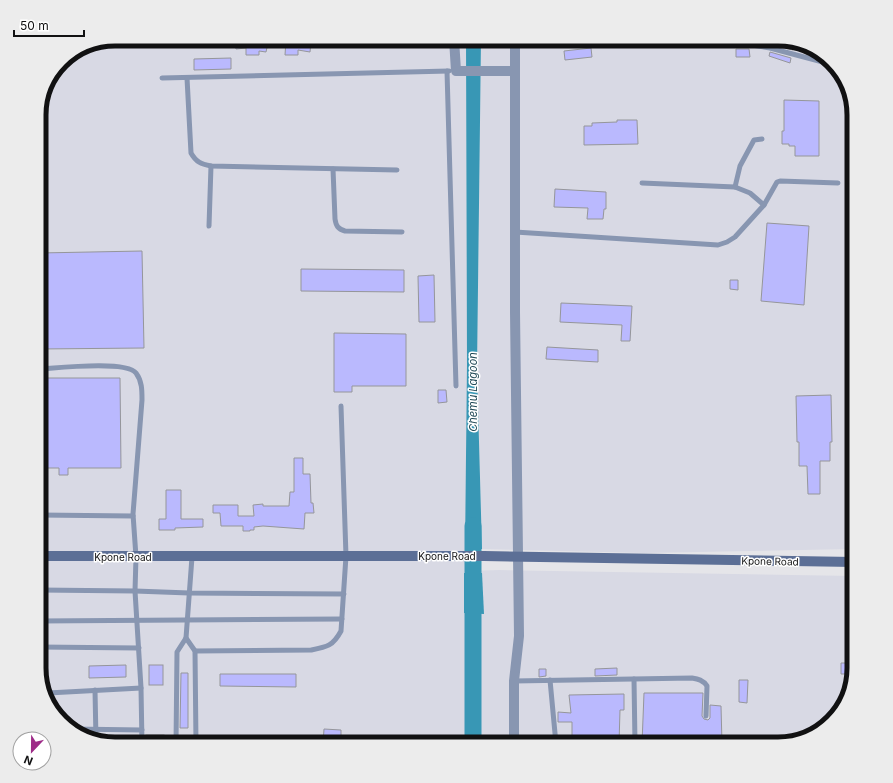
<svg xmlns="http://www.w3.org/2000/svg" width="893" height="783" font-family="Inter,sans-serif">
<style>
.built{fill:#d8d9e4}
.water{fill:#3897b5}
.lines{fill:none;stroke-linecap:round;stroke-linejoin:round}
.river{stroke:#3897b5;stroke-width:17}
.building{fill:#bab9fe;stroke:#95969a}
.service{stroke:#8896b1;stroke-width:5}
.minor{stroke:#8896b1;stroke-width:10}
.secondary{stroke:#5c6f96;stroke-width:10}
.labels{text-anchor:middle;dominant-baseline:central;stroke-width:3;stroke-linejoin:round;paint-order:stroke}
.street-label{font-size:10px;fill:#111112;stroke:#fff}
.water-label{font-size:11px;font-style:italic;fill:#214a57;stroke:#fff}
.rim{fill:none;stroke:#111112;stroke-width:5}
</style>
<rect width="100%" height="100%" fill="#e5e5e9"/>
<g class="built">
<path d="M115,39H466L467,364L465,571L500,570L854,576V673L832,722L807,738L778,744H115L86,738L61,722L39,673V110L47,81L65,58Z"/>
<path d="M481,39H778L807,45L832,61L848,86L854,115V549L644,553L482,549L477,370Z"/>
</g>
<g class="water">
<path d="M466,39H481L477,370L482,549H465L467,364Z"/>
<path d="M464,573H482L484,614L464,613Z"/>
</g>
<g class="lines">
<path class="river" d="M473,526V744"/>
</g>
<g class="building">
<path d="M234,39H261V42L268,43L266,52L259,51V55H246V48L236,49Z"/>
<path d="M765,39H777L795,45L793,50L764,43Z"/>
<path d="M286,40L311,42L310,52L298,50V55H285Z"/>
<path d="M591,48L592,57L565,60L564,51Z"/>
<path d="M736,49H749L750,57H736Z"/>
<path d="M770,52L791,58L790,63L769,56Z"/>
<path d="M231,58V69L194,70V59Z"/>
<path d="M784,100L819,101V156H795V146H789V144H782V131H784Z"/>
<path d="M617,120H637L638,144L584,145V126H592V123L617,122Z"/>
<path d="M555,189L606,192V209H604L603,219H587L588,208L554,207Z"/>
<path d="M767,223L809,226L804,305L761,301Z"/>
<path d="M142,251L144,348L39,349V253Z"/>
<path d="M301,269L404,270V292L301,291Z"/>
<path d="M434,275L435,322H419L418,276Z"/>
<path d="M730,280H738V290L730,289Z"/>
<path d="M561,303L632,306L630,341H621L622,325L560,322Z"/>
<path d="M334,333L406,334V386H352V392H334Z"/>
<path d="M547,347L598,350V362L546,359Z"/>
<path d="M39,378H120L121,468H68V475H59V468H39Z"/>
<path d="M438,390H446L447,402L438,403Z"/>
<path d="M831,395L832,442H830V461H820V494H808L807,466H799V442H797L796,396Z"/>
<path d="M294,458H303V474H310L311,503H313L314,513H305L304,529L263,526L254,527V530H250V531H243V526H221L220,513H213V505H238V516H254L253,505L263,504V506H289L290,492H294Z"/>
<path d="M166,490H181V519H203V527L175,528V530H159V519H166Z"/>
<path d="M841,663H854L853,674H841Z"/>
<path d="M126,665V677L89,678V666Z"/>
<rect x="149" y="665" width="14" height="20"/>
<path d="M617,668V675L595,676V669Z"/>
<path d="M539,669H546V676L539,677Z"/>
<path d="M181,673H188V728H180Z"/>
<path d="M220,674H296V687L220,686Z"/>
<path d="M739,680H748L747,703L739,702Z"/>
<path d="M644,693H703L702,716L704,719L708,720L710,718V705L721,706L722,744H642Z"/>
<path d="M624,694V710H620L619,744H572V722H558V712L571,713L569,695Z"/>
<path d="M324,729L341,730V744H323Z"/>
<rect x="146" y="735" width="18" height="9"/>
</g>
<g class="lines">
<g class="service">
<path d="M607,43L752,45L770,48L834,65"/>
<path d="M447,71L456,386"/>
<path d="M162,78L449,71"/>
<path d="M187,78L191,153C196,162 201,164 211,166L397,170"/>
<path d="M333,169L335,219C336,226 338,229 345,231L402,232"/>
<path d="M642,183L735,187L750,193L764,205"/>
<path d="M735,187L740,166L754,140L762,139"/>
<path d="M209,226L211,166"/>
<path d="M515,232L718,245L727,242L735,237L764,205L777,182L780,181L838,183"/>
<path d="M39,369C57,368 126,360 136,373C142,381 142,390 142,400L133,514L136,557L135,591L141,688L142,744"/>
<path d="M39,515L133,516"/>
<path d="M39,590L135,591L189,593L344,594"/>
<path d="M39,621L342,619"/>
<path d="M186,638L195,651L196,744"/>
<path d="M39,647L139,648"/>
<path d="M195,651L311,650C327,647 333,646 341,631L346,556L341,406"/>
<path d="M634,679L635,744"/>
<path d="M550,680L556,744"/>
<path d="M514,681L692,678C698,679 703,680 707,686L706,716"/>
<path d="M95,690L96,740"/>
<path d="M48,693L141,688"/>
<path d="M72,729L142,730"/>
<path d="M176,744L177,652L186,638L192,557"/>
</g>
<g class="minor">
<path d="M454,39L456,71H514"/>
<path d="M514,744V681L519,636L515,312V39"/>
</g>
<path class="secondary" d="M39,556H484L854,562"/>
</g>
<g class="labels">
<g class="street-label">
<text x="447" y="556">Kpone Road</text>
<text x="123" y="557">Kpone Road</text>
<text transform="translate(770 561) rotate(1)">Kpone Road</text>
</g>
<g class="water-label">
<text transform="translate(473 392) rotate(-90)">Chemu Lagoon</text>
</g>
</g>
<path d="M0 0H893V783H0ZM115 46H778A69 69 0 0 1 847 115V668A69 69 0 0 1 778 737H115A69 69 0 0 1 46 668V115A69 69 0 0 1 115 46Z" fill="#ececec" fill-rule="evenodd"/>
<path class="rim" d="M115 46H778A69 69 0 0 1 847 115V668A69 69 0 0 1 778 737H115A69 69 0 0 1 46 668V115A69 69 0 0 1 115 46Z"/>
<g transform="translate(32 751) rotate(202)"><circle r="19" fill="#ffffff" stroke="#a0a0a0"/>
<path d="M0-3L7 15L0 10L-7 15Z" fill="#9d2a87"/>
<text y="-6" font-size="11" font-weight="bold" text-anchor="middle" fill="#111112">N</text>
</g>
<path d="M14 30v6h70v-6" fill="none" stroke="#111112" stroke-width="2"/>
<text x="20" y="30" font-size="12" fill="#111112" stroke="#ffffff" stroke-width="3" paint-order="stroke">50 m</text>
</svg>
